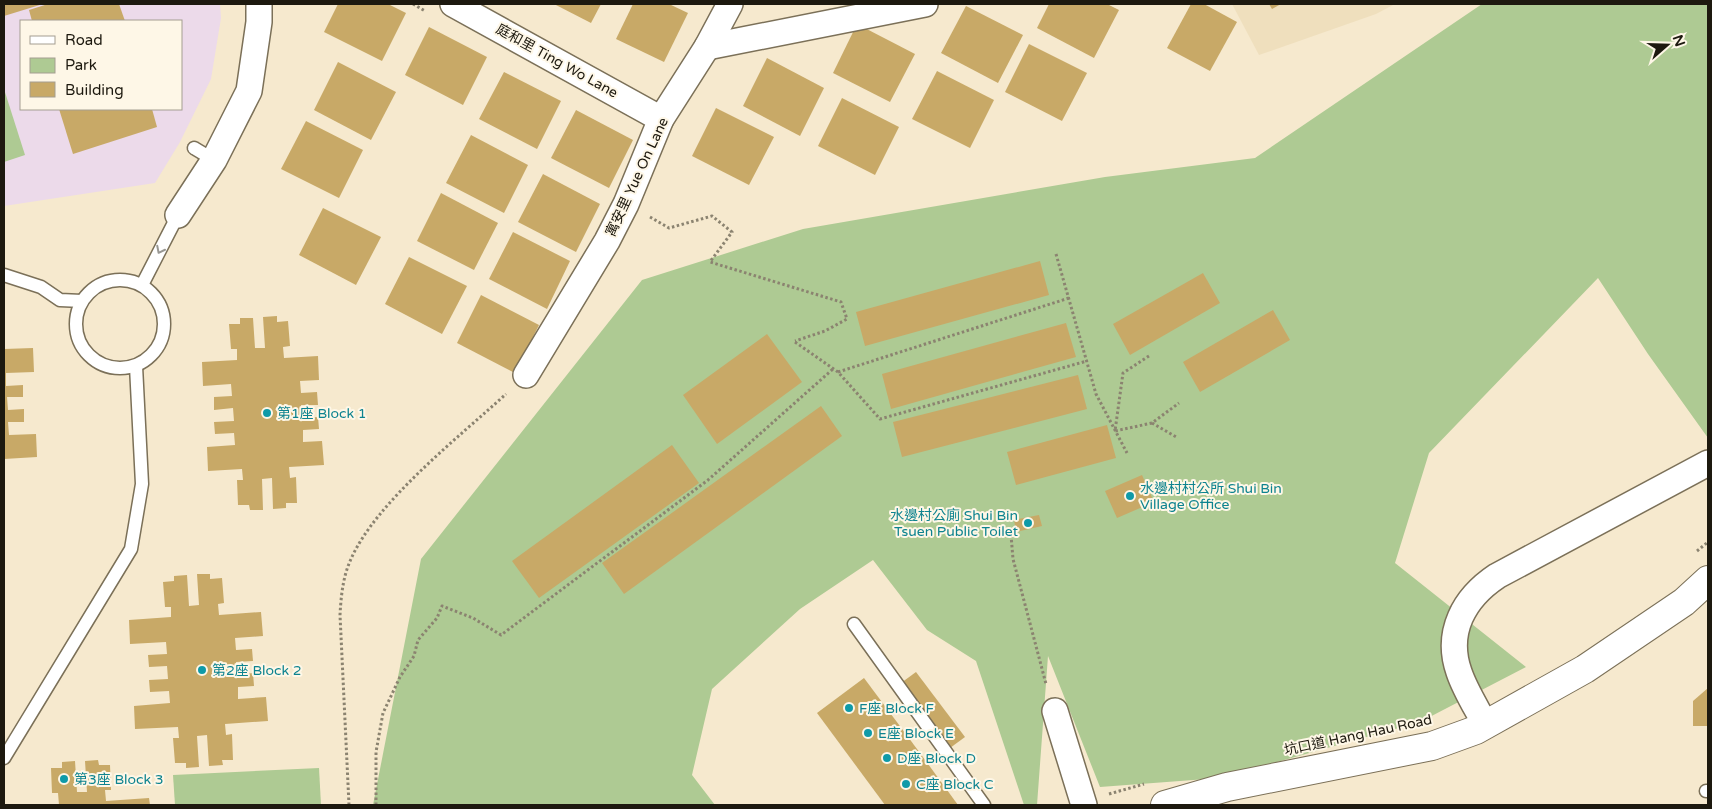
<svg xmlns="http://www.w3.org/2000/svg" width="1712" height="809" font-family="'Varela Round','Noto Sans TC',sans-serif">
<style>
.built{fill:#efdfbd}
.education{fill:#ecdaea;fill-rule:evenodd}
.green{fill:#aeca93}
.building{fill:#c8a967}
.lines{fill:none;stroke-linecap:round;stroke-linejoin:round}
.service-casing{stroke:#7b7058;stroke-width:15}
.minor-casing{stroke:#7b7058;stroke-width:28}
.secondary-casing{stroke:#7b7058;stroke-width:30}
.path{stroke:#8b8370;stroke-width:3;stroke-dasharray:2.5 2.5;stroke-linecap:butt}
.service{stroke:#fff;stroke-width:12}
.minor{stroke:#fff;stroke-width:25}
.secondary{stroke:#fff;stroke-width:28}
.oneway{stroke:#999893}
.culture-dot{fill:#0f9aa8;stroke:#fef7e7;stroke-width:2}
.labels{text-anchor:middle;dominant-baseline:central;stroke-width:4;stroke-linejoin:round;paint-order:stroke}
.street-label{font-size:14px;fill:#1d190f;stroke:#fef7e7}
.culture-label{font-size:14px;fill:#0d838f;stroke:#fef7e7;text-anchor:start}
</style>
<rect width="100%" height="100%" fill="#f6e9ce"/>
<path class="built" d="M1232,4H1395L1376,14L1259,55Z"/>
<path class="education" d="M4,4H220L221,18L211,79L180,142L155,183L4,206ZM21,21H181V109H21Z"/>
<g class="green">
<path d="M1482,4H1708V438L1648,354L1598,278L1429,453L1395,563L1526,667L1420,722L1220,778L1100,787L1048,656L1037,805H1024L976,661L927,630L873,560L800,609L712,689L692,775L715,805H373L421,559L642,280L803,229L1105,177L1255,158Z"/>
<path d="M4,89L25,155L4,162Z"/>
<path d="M319,768L321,805H175L173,775Z"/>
</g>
<g class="building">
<path d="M4,4H43L4,16Z"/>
<path d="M48,4H119L125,21H32L29,10Z"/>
<path d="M338,4H388L406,13L382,61L324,32Z"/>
<path d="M554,4H601L591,23Z"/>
<path d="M633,4H669L688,13L664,62L616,39Z"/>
<path d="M1049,4H1107L1119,10L1094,58L1037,28Z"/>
<path d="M1191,4H1204L1237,22L1210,71L1167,48Z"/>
<path d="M1269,4H1281L1272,9Z"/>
<path d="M966,6L1023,35L998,83L941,53Z"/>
<path d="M857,24L915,54L890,102L833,73Z"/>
<path d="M429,27L487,57L463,105L405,75Z"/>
<path d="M1029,44L1087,73L1062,121L1005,92Z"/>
<path d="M767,58L824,88L800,136L743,106Z"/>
<path d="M338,62L396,92L371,140L314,110Z"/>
<path d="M937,71L994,100L970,148L912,119Z"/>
<path d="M504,72L561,101L537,149L479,119Z"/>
<path d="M842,98L899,127L875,175L818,146Z"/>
<path d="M716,108L774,137L749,185L692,156Z"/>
<path d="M59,109H152L157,127L73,154Z"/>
<path d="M576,110L633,140L609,188L551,158Z"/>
<path d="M306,121L363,150L339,198L281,169Z"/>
<path d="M471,135L528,165L504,213L446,183Z"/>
<path d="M543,174L600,204L576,252L518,222Z"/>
<path d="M441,193L498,223L474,270L417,241Z"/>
<path d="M323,208L381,237L356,285L299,255Z"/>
<path d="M513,232L570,261L547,309L489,279Z"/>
<path d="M409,257L467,286L442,334L385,304Z"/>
<path d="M1040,261L1049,295L865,346L856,312Z"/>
<path d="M1203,273L1220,303L1130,355L1113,324Z"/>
<path d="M481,295L539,325L515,373L457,343Z"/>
<path d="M1273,310L1290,340L1200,392L1183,362Z"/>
<path d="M277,316V322L288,321L290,346L283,347L284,358L318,356L319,380L300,381L301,393L317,392L318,405H301L302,418L318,417L319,429L303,430V442L322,441L324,465L289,467L290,478L296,477L297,503H286V508L273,509L272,478L262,479L263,510H250L249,505H238L237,480H243L242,469L208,471L207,447L235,445L234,433L215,434L214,422L234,421L233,408L214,410V397L232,396L231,384L203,386L202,362L237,360V349H231L229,324H240V318H253L255,348H265L263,317Z"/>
<path d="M1066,323L1076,357L891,409L882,374Z"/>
<path d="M767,334L802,382L717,444L683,395Z"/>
<path d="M33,348L34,372L6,373V386L23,385V397H7L8,410L24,409V422H8L9,435L36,434L37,457L4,459V349Z"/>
<path d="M1078,375L1087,409L902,457L893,422Z"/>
<path d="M821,406L842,436L624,594L602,563Z"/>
<path d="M1107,425L1116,458L1016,485L1007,452Z"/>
<path d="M672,445L699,483L539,598L512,561Z"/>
<path d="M1142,475L1154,502L1117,518L1105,491Z"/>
<path d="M1039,515L1042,526L1016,532L1014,520Z"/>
<path d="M197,574H210V579L222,578L224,603L218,604L219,615L261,612L263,636L235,638L236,650L252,649L253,661L236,662L237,675L253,673L254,686L238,687V699L266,697L268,721L225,724L226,735L232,734L233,760H222L223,765L209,766L207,735L197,736L199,767L186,768V763H175L173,738H179L178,727L135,729L134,706L170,703L169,691L150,692L149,680L168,679L167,666L149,667L148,655L167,654L166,642L130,644L129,620L171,617V607H165L163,582L174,581V576L187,575L189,606L199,605Z"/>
<path d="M916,672L965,737L950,748L901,683Z"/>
<path d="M864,678L920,753L958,805H885L817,713Z"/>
<path d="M1708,688V726H1693V701Z"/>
<path d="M98,760L99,765H110L111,790H105L106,801L149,798L150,805H59L58,793H52L51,768H62V762L75,761L77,792H87L85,761Z"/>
</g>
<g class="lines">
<defs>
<g id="service">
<path d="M194,148L214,160"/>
<path d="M4,275L41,287L60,300L82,301"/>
<circle cx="120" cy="324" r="44"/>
<path d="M142,285L178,215"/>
<path d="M854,624L984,805"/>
<path d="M4,758L131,549L142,484L136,366"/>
<path d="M1706,791H1708"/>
</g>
<g id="minor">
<path d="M453,4L661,119"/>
<path d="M707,47L925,4"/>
<path d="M178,215L214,160L249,91L259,22V4"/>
<path d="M526,375L607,241L626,204L661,119L707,47L730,4"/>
<path d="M1055,711L1084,805"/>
<path d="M1485,724C1476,707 1465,690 1459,672C1445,632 1464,598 1497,576L1708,463"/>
</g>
<path id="secondary" d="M1165,805L1227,787L1432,746L1476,730L1585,669L1684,602L1708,580"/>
</defs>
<use href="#service" class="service-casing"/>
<use href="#minor" class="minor-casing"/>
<use href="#secondary" class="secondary-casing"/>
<g class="path">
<path d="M413,4L425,11"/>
<path d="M650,217L669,228L712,216L732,232L710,262L841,302L847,319L825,331L795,341"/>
<path d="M1056,254L1096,394L1127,453"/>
<path d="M795,342L838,372L880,419L1087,361"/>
<path d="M1149,356L1123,373L1115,431L1152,423L1179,403"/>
<path d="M838,372L1069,298"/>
<path d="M1152,423L1178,438"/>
<path d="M1011,535L1013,559L1046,684"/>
<path d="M1697,551L1708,542"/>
<path d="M1109,794L1144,784"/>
<path d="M349,805L340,615C341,596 343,576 351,559C376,502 459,437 506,394"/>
<path d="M376,805V752L383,713L400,677L414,656L418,640L437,618L442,606L473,618L501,635L708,480L833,369"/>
</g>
<use href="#service" class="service"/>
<use href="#minor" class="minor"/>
<use href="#secondary" class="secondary"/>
</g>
<defs><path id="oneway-chevron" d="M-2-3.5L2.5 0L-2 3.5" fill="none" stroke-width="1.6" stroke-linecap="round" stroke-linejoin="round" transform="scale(1.25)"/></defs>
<use class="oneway" href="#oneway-chevron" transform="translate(160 250) rotate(117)"/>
<g class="culture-dot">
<circle cx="267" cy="413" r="5"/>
<circle cx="1130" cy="496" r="5"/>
<circle cx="1028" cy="523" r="5"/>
<circle cx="202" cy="670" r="5"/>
<circle cx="849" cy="708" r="5"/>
<circle cx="868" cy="733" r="5"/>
<circle cx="887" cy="758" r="5"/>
<circle cx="64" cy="779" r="5"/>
<circle cx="906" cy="784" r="5"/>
</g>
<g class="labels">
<g class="street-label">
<text transform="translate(557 61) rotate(29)">庭和里 Ting Wo Lane</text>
<text transform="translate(637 177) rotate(-65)">寓安里 Yue On Lane</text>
<text transform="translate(1358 735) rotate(-12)">坑口道 Hang Hau Road</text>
</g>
<g class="culture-label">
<text x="277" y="413">第1座 Block 1</text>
<text x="1140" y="488">水邊村村公所 Shui Bin<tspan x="1140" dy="16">Village Office</tspan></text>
<text x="1018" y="515" text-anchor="end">水邊村公廁 Shui Bin<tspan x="1018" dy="16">Tsuen Public Toilet</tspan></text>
<text x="212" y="670">第2座 Block 2</text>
<text x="859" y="708">F座 Block F</text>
<text x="878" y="733">E座 Block E</text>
<text x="897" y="758">D座 Block D</text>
<text x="74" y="779">第3座 Block 3</text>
<text x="916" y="784">C座 Block C</text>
</g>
</g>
<rect width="1712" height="809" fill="none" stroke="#1d190f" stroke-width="10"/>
<rect x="20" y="20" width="162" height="90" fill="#fef7e7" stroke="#a49e91"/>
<rect x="30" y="36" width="25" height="8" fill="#ffffff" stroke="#a49e91"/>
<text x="65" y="45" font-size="15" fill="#1d190f">Road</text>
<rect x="30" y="58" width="25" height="15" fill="#aeca93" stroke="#a49e91"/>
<text x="65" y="70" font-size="15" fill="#1d190f">Park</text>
<rect x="30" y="82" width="25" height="15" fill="#c8a967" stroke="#a49e91"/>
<text x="65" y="95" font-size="15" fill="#1d190f">Building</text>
<g transform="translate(1667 45) rotate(70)" stroke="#fef7e7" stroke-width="4" paint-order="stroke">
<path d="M0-4L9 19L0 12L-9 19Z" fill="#1d190f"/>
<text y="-8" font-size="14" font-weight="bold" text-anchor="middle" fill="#1d190f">N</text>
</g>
</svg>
